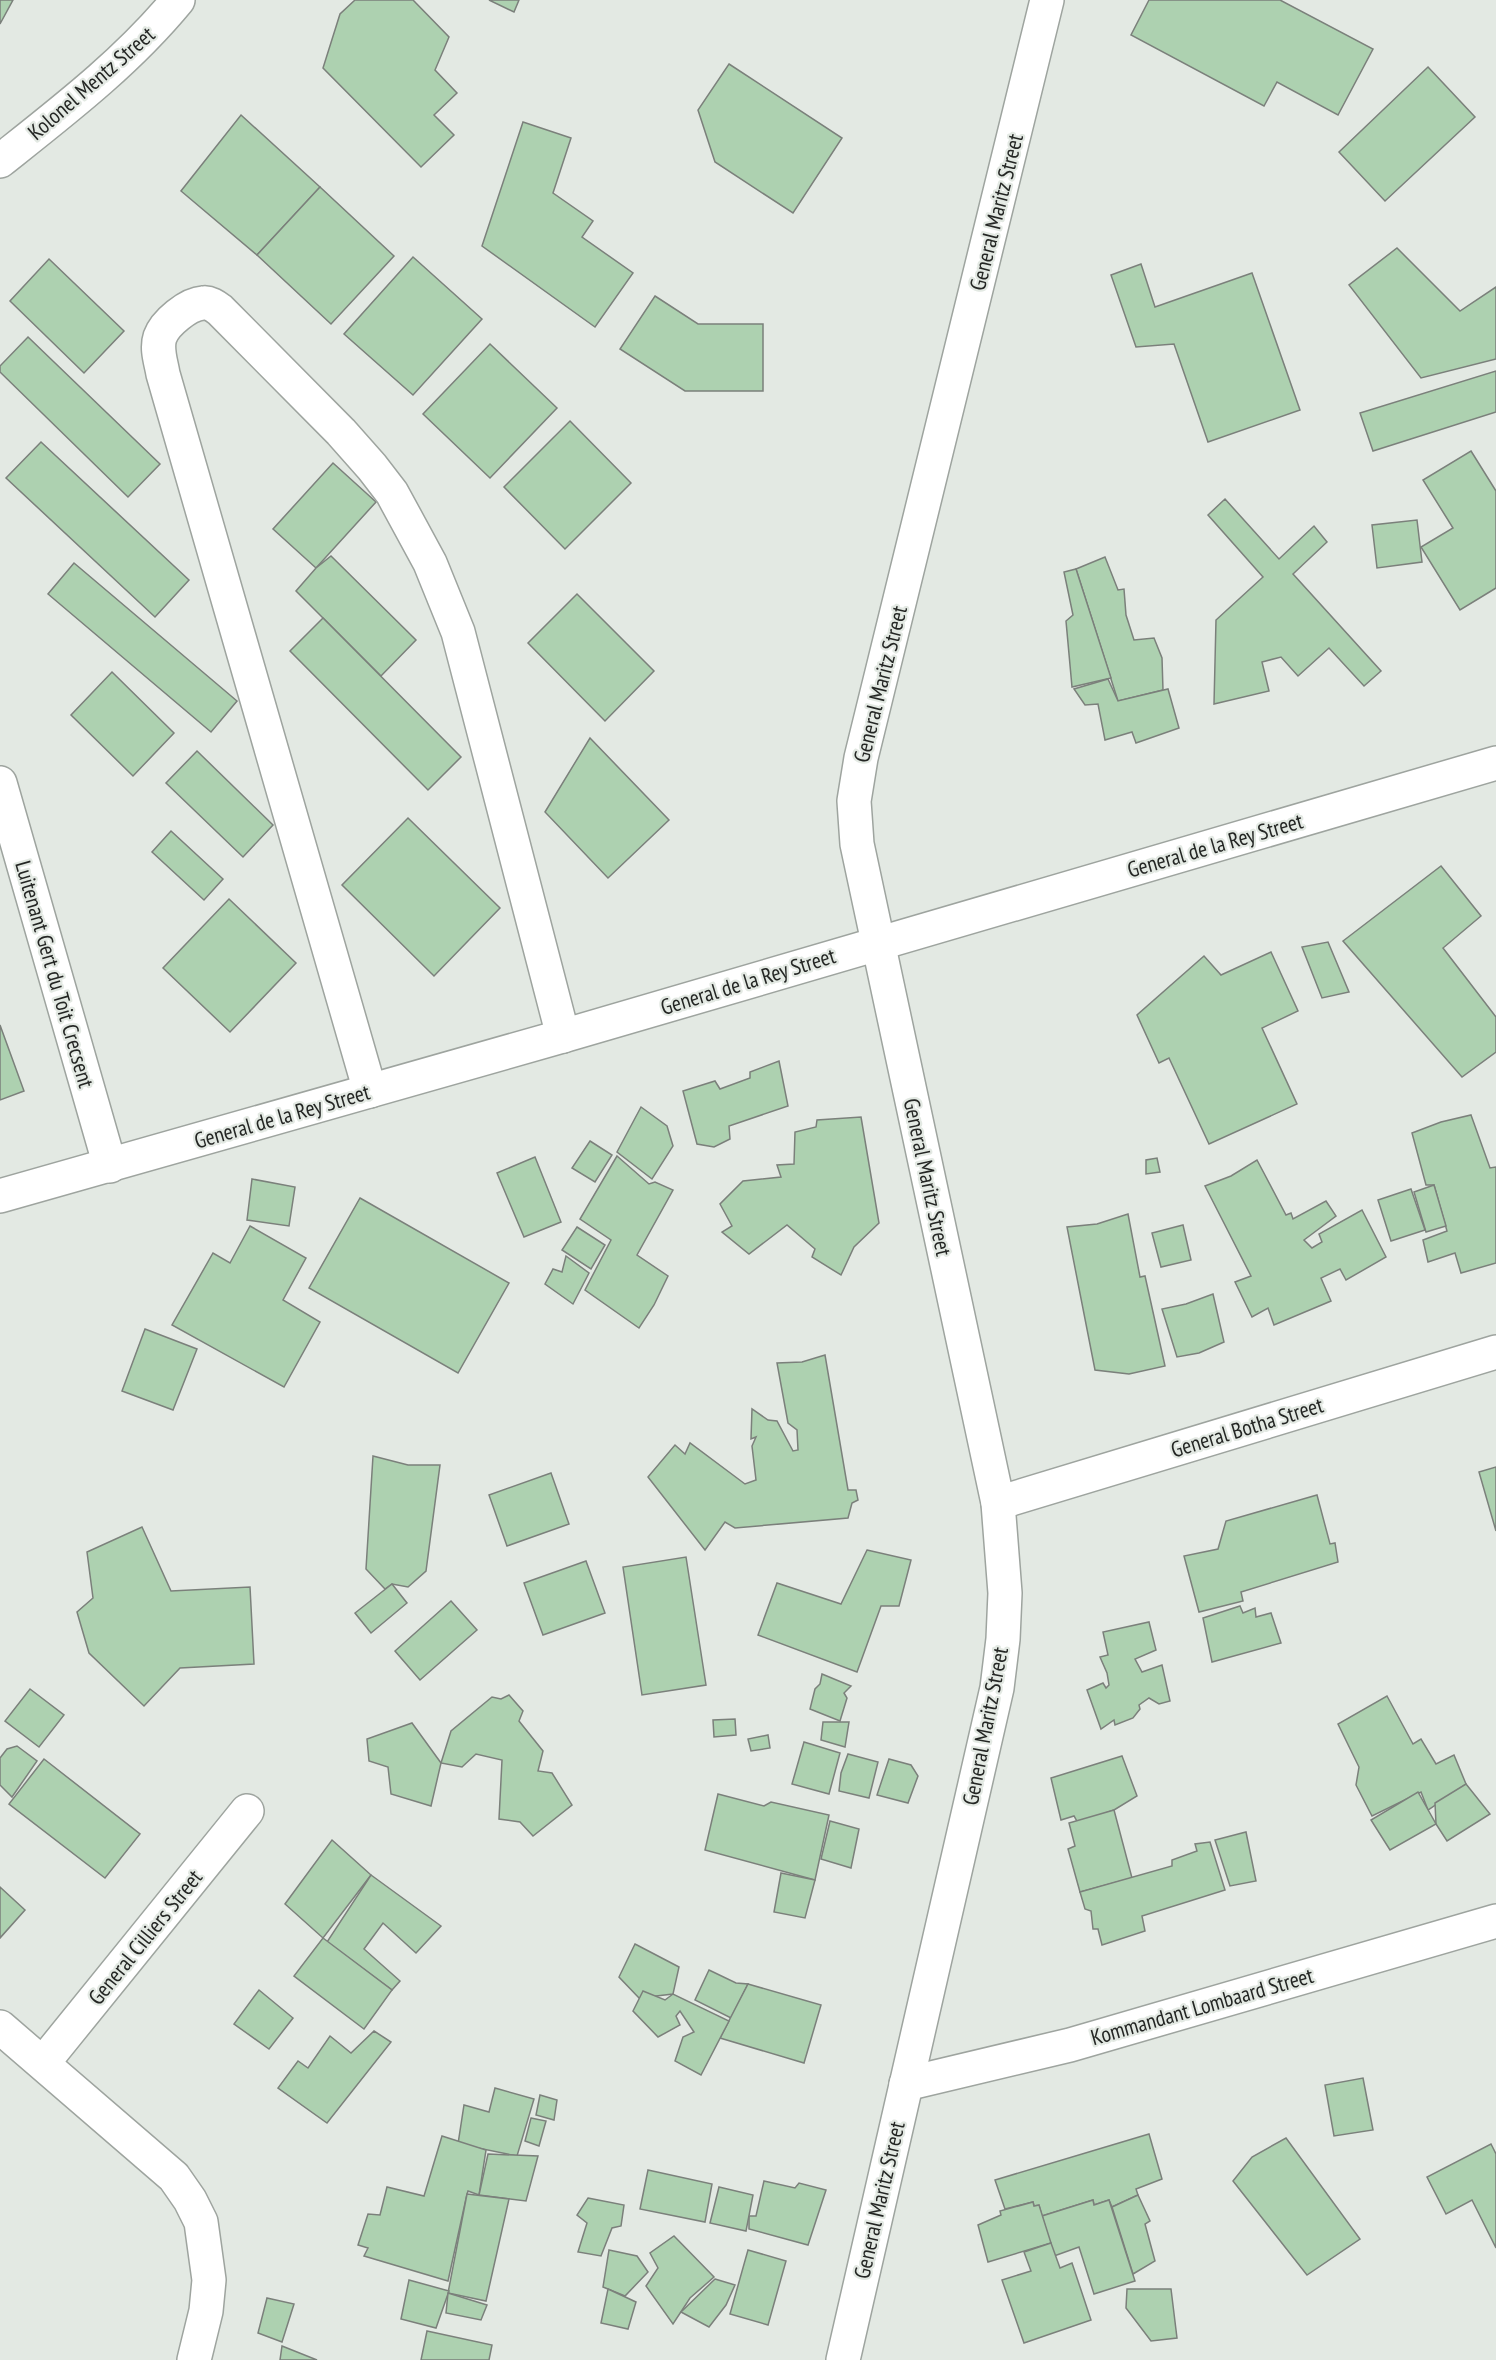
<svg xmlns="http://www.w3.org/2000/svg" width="1496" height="2360" font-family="'PT Sans Narrow',sans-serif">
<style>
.building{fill:#add1b0;stroke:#7b807b;stroke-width:1.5}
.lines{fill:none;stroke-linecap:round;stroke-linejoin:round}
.minor-casing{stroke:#9ea49f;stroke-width:36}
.minor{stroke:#fff;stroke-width:33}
.labels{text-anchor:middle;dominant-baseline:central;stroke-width:4.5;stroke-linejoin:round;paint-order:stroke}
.street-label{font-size:22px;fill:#242624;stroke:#e3e9e3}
</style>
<rect width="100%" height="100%" fill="#e3e9e3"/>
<g class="building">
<path d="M0,0H13L0,24Z"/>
<path d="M355,0H413L449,37L435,70L457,93L434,115L454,135L421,167L323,68L340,14Z"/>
<path d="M489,0H519L514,12Z"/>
<path d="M1149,0H1280L1373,49L1338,115L1277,82L1264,106L1131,35Z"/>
<path d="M729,64L842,138L793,213L715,162L698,110Z"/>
<path d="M1428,67L1475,117L1385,201L1339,152Z"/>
<path d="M241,115L320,187L257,255L181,191Z"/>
<path d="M523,122L571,138L553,193L593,221L582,237L633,273L595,327L482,246Z"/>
<path d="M320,187L394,256L331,324L257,255Z"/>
<path d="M1397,248L1460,311L1496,287V359L1421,378L1349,285Z"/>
<path d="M413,257L482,319L413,395L344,334Z"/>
<path d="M49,259L124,331L84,373L10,301Z"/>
<path d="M1141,264L1155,307L1252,273L1300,410L1208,442L1174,344L1136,347L1111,275Z"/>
<path d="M655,296L698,324H763V391H685L620,349Z"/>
<path d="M28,337L160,464L128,497L0,372V366Z"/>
<path d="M490,344L557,408L490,478L423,414Z"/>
<path d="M1496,371V412L1373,451L1360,413Z"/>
<path d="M570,421L631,483L565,549L504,487Z"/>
<path d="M41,442L189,580L155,617L6,478Z"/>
<path d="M1471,451L1496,491V588L1460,610L1421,547L1453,528L1423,480Z"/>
<path d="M333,463L376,502L316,568L273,529Z"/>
<path d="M1225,499L1279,559L1314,526L1327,542L1293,574L1381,671L1364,686L1329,648L1298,676L1281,657L1262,662L1269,691L1214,704L1216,620L1263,577L1208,515Z"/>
<path d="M1417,520L1422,562L1377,568L1372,525Z"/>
<path d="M331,556L416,640L381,676L296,591L316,568Z"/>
<path d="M1105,557L1118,590L1124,589L1126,615L1134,640L1154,638L1162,658L1163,690L1118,701L1076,569Z"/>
<path d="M74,563L237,701L211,732L48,594Z"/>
<path d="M1076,569L1111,678L1072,687L1066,621L1073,615L1064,572Z"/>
<path d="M577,594L654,671L605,721L528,643Z"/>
<path d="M323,618L461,757L428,790L290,651Z"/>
<path d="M112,672L174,733L133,776L71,715Z"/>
<path d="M1108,679L1118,701L1168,689L1179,728L1136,743L1132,732L1105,740L1098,704L1085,705L1074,689Z"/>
<path d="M590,738L669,820L608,878L545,812Z"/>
<path d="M197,751L273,825L243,857L166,783Z"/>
<path d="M408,818L500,908L434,976L342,885Z"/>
<path d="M171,831L223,879L204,900L152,852Z"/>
<path d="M1441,866L1481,916L1443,948L1496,1017V1052L1462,1077L1343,941Z"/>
<path d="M229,899L296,963L230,1032L163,968Z"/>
<path d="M1328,942L1349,992L1322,998L1302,947Z"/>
<path d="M1271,952L1298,1011L1262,1028L1297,1104L1209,1144L1169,1058L1159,1063L1137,1015L1204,956L1221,975Z"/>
<path d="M0,1025L24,1091L0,1100Z"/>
<path d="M779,1061L788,1106L729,1126L730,1139L714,1147L697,1144L683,1091L715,1081L720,1089L750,1078V1072Z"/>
<path d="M641,1107L667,1126L673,1146L652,1179L617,1152Z"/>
<path d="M1471,1115L1490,1168L1496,1167V1263L1461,1273L1455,1253L1428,1262L1423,1240L1447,1231L1434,1185H1426L1412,1133L1441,1122Z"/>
<path d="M861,1117L879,1223L854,1247L841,1275L812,1257L815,1249L787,1225L749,1254L722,1232L732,1226L720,1204L743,1181L781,1177L777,1165L794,1164L795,1132L816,1127L817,1120Z"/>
<path d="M590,1141L612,1155L595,1182L572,1168Z"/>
<path d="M617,1156L649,1184L655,1182L673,1190L637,1255L668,1276L654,1305L639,1328L585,1290L611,1240L580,1219Z"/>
<path d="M535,1157L561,1222L524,1237L497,1173Z"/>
<path d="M1157,1158L1160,1172L1146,1174V1160Z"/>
<path d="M1257,1160L1286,1215L1291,1213L1293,1219L1326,1201L1336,1216L1304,1240L1312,1248L1322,1242L1319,1234L1362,1210L1386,1257L1346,1280L1340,1269L1321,1278L1331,1301L1274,1325L1268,1308L1252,1317L1235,1282L1251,1276L1205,1186L1231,1176Z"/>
<path d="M252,1179L295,1187L289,1226L247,1220Z"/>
<path d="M1434,1185L1446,1226L1426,1232L1414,1192Z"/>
<path d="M1411,1189L1425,1230L1391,1241L1378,1200Z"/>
<path d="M360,1198L509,1283L458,1373L309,1288Z"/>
<path d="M1128,1214L1140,1277L1145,1276L1165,1366L1129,1374L1095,1370L1067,1227L1097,1224Z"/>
<path d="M1183,1225L1191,1260L1161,1267L1152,1233Z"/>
<path d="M250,1226L306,1258L283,1300L320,1322L284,1387L172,1325L213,1253L230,1263Z"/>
<path d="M577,1227L605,1245L591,1269L562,1250Z"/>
<path d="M566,1256L589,1273L573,1304L545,1284L553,1269L562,1272Z"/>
<path d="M1213,1294L1224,1342L1199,1353L1177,1357L1162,1309L1186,1304Z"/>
<path d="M145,1329L197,1349L173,1410L122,1391Z"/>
<path d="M825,1355L848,1490H856L858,1500L852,1503L848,1518L735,1528L725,1522L705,1550L648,1477L675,1445L685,1454L690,1443L745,1484L756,1480L752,1446L756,1437L751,1439L752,1409L768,1420L777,1421L793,1451L798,1450L797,1430L788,1423L777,1363L802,1362Z"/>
<path d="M373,1456L408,1465H440L426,1571L408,1587L392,1584L385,1589L366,1569Z"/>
<path d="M1496,1467V1531L1479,1472Z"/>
<path d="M551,1473L569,1524L507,1546L489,1495Z"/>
<path d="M1317,1495L1330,1544L1335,1543L1338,1562L1241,1592L1243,1601L1199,1612L1184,1556L1218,1549L1226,1521Z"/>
<path d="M142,1527L171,1591L250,1587L254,1664L180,1668L144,1706L89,1653L77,1612L93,1598L87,1552Z"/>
<path d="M867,1550L911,1560L899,1606H881L857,1672L758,1635L777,1583L841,1604Z"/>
<path d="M686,1557L706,1685L642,1695L623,1567Z"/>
<path d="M586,1561L605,1613L543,1635L524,1583Z"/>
<path d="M392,1584L407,1603L371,1633L355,1613Z"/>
<path d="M451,1601L477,1630L420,1680L395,1651Z"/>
<path d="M1240,1606L1243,1613L1255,1608L1256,1617L1271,1613L1281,1643L1212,1662L1203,1618Z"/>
<path d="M1149,1622L1156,1650L1135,1659L1142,1672L1162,1665L1170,1701L1159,1704L1149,1698L1139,1705L1140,1709L1133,1718L1115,1725L1114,1720L1101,1729L1087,1690L1103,1683L1106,1688L1109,1685L1107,1673L1100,1657L1108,1655L1103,1632Z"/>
<path d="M822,1674L851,1686L844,1693L847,1698L840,1721L810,1709L815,1689L820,1684Z"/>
<path d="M30,1689L64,1715L39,1747L5,1721Z"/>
<path d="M509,1695L523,1711L519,1721L543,1751L538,1771L552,1773L572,1805L533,1836L520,1822L499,1819L502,1760L476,1754L462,1767L441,1763L451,1731L492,1697L501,1699Z"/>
<path d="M1387,1696L1413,1744L1421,1739L1436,1764L1454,1755L1466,1784L1428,1810L1421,1792L1372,1816L1356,1785L1359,1767L1338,1724Z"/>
<path d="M735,1719L736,1735L714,1737L713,1720Z"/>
<path d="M823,1722H849L845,1747L821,1740Z"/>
<path d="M412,1723L441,1763L431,1806L391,1794L388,1767L369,1761L367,1739Z"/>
<path d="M768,1735L770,1748L751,1751L748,1739Z"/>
<path d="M804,1742L840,1753L829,1794L792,1784Z"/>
<path d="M17,1746L37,1761L12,1797L0,1785V1758L7,1749Z"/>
<path d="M848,1754L878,1762L869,1798L839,1791L841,1773Z"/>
<path d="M1122,1756L1137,1796L1114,1810L1078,1823L1074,1816L1061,1820L1051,1778Z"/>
<path d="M44,1759L140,1834L105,1878L9,1804Z"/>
<path d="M889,1759L911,1765L918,1776L908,1803L877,1795Z"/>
<path d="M1466,1784L1490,1814L1447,1841L1436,1824L1435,1803Z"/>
<path d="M1418,1792L1436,1824L1390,1850L1371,1820Z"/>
<path d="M718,1794L764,1806L771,1802L829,1815L815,1880L705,1850Z"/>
<path d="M1114,1810L1132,1878L1080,1892L1068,1849L1075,1846L1069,1823Z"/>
<path d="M830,1821L859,1829L851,1868L821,1859Z"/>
<path d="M1246,1832L1256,1881L1230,1886L1215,1840Z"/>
<path d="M332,1840L371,1875L323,1938L285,1904Z"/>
<path d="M1210,1842L1225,1890L1142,1916L1145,1931L1102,1945L1098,1929H1093L1091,1911L1085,1909L1080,1892L1172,1866V1860L1197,1851L1195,1844Z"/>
<path d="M781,1873L815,1880L805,1918L774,1912Z"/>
<path d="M371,1875L441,1926L416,1953L383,1923L364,1949L400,1981L392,1990L327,1942Z"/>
<path d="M0,1887L25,1910L0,1938Z"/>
<path d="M323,1938L392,1990L364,2029L294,1976Z"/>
<path d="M635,1944L679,1967L673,1994L639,1998L619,1977Z"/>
<path d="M709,1970L736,1983L748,1984L731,2018L695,2000Z"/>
<path d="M748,1984L821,2005L804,2063L720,2038Z"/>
<path d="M259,1990L293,2018L269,2049L234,2024Z"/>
<path d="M643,1991L665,2000L673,1994L729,2021L701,2075L675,2061L683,2037L694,2032L680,2011L676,2016L680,2025L658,2037L633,2011Z"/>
<path d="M374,2031L391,2042L327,2123L278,2088L298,2061L308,2068L330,2036L351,2053Z"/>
<path d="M1363,2078L1373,2130L1334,2136L1325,2085Z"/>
<path d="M495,2088L534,2099L517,2156L458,2144L464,2105L489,2112Z"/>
<path d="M540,2095L557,2100L554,2120L536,2115Z"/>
<path d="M531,2118L546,2121L539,2146L525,2141Z"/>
<path d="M1149,2134L1162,2179L1136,2189L1138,2195L1112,2207L1109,2200L1094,2205L1093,2200L1042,2216L1039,2205L1034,2206L1033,2202L1005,2209L995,2180Z"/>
<path d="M442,2136L486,2150L479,2195L468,2191L467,2194L448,2281L364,2256L368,2248L358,2245L368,2214L380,2215L387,2187L424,2196Z"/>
<path d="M1286,2138L1360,2239L1307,2275L1233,2181L1252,2157Z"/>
<path d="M1491,2144L1496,2154V2248L1472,2200L1446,2214L1427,2177Z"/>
<path d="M488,2154L538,2156L526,2201L479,2195Z"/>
<path d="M648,2170L712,2184L705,2222L640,2209Z"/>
<path d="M764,2181L795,2188L799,2183L826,2190L808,2245L749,2229V2216H756Z"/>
<path d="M719,2187L753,2195L746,2231L710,2223Z"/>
<path d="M467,2194L509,2199L486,2301L448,2293Z"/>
<path d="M1138,2195L1150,2221L1145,2224L1155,2261L1133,2274L1112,2207Z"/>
<path d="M588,2198L624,2205L621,2226L612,2228L601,2256L578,2252L587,2223L577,2215Z"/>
<path d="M1093,2200L1094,2205L1109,2200L1135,2281L1094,2294L1079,2247L1054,2256L1042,2216Z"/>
<path d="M1033,2202L1034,2206L1039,2205L1051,2243L988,2262L978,2225L1001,2215L1000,2211Z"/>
<path d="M674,2236L714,2277L690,2298L673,2324L646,2286L658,2268L650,2253Z"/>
<path d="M1051,2243L1060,2268L1072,2263L1091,2320L1024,2343L1002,2280L1031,2271L1024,2252Z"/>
<path d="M609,2250L637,2256L648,2272L625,2296L603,2287Z"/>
<path d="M748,2250L786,2261L768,2325L730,2314Z"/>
<path d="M715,2279L735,2285L726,2305L709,2327L681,2312Z"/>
<path d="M409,2280L449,2291L436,2328L401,2319Z"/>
<path d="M608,2289L636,2302L628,2329L601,2323Z"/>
<path d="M1127,2289H1171L1177,2338L1151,2341L1126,2308Z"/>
<path d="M448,2293L487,2305L481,2320L446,2313Z"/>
<path d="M267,2298L294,2304L282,2342L258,2333Z"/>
<path d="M427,2331L492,2345L489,2360H421Z"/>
<path d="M282,2346L317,2360H280Z"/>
</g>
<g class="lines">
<defs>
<g id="minor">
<path d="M0,161C63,111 127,62 178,0"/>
<path d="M0,783L110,1166"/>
<path d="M370,1091L163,374C161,362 156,349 160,337C165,323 188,304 203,303C210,302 216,307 220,310L341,432L372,467L392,493L430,563L458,632L563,1036"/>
<path d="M0,1196L563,1036L1496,763"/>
<path d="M998,1503L1496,1352"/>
<path d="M0,2027L174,2177L190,2200L201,2222L209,2280L206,2311L194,2360"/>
<path d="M43,2063L247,1811"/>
<path d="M906,2084L1070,2045L1496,1921"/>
<path d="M843,2360L997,1688L1003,1639L1005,1593L998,1503L857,844L854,801L861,758L1047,0"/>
</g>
</defs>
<use href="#minor" class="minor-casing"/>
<use href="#minor" class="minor"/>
</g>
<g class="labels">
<g class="street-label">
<text transform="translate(91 83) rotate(-41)">Kolonel Mentz Street</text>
<text transform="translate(996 212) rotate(-76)">General Maritz Street</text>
<text transform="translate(880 684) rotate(-76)">General Maritz Street</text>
<text transform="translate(1215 845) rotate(-16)">General de la Rey Street</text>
<text transform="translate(55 974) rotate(74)">Luitenant Gert du Toit Crecsent</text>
<text transform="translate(748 981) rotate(-17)">General de la Rey Street</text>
<text transform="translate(282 1116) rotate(-16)">General de la Rey Street</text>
<text transform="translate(928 1177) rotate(78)">General Maritz Street</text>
<text transform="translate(1247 1427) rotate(-17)">General Botha Street</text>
<text transform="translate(985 1726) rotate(-79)">General Maritz Street</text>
<text transform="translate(145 1937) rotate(-51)">General Cilliers Street</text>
<text transform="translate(1202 2006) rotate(-16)">Kommandant Lombaard Street</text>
<text transform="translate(879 2200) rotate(-77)">General Maritz Street</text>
</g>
</g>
</svg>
